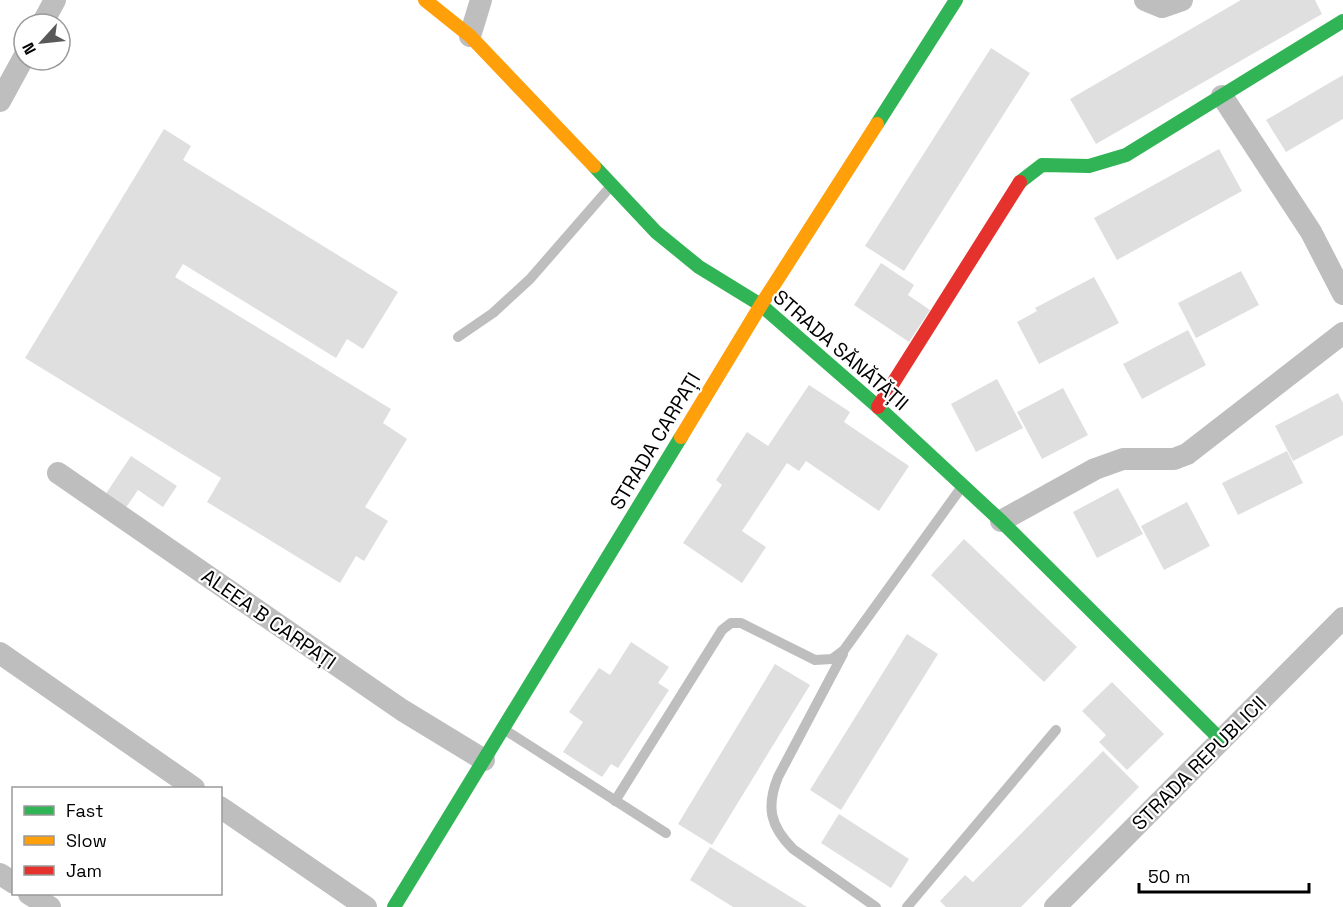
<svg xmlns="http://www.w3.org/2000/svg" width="1343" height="907" font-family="'Space Grotesk',sans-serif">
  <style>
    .building { fill: #dfdfdf }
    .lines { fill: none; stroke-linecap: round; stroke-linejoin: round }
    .lane { stroke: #bebebe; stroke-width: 10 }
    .street { stroke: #bebebe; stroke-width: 22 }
    .fast { stroke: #30b455; stroke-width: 14 }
    .slow { stroke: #ff9f0a; stroke-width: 14 }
    .jam { stroke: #e5322d; stroke-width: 14 }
    .labels { text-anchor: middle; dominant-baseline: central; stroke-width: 4.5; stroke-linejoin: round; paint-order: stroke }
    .street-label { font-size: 20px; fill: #000; stroke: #fff }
  </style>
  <rect width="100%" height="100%" fill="#fff"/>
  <!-- building -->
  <g class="building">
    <polygon points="1241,0 1315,0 1322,14 1096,144 1070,99"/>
    <polygon points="991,48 1030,73 904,271 865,246"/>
    <polygon points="1343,75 1343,119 1286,152 1266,120"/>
    <polygon points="164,129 191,146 183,160 398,292 363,349 347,339 336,358 183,264 175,277 391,409 383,423 407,439 365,507 388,521 364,561 356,556 340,583 207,502 221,478 25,358"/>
    <polygon points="1219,149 1242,191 1117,260 1094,218"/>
    <polygon points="881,263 914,285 908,295 930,310 909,342 854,305"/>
    <polygon points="1241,271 1259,305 1196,338 1178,303"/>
    <polygon points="1094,277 1119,323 1039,364 1017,322 1037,311 1035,308"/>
    <polygon points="1188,330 1206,365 1142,399 1123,364"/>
    <polygon points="997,379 1023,428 976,452 951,404"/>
    <polygon points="809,385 850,412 844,422 909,466 879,511 806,461 799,471 787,463 742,531 766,547 742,583 683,543 722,485 716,480 747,432 768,446"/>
    <polygon points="1063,388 1088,435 1042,459 1017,412"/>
    <polygon points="1338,393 1343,403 1343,435 1293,461 1275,426"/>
    <polygon points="1287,451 1303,483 1238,515 1222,483"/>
    <polygon points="131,456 177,486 163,507 138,490 125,509 105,495"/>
    <polygon points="1118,488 1143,534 1097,558 1073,512"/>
    <polygon points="1187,502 1210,546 1164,570 1141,526"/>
    <polygon points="964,539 1077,647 1044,682 931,575"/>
    <polygon points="907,634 938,654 841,810 810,790"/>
    <polygon points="631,642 669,667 658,683 669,690 618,768 611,764 602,777 563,752 583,722 569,712 599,668 610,675"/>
    <polygon points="775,664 810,685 712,845 678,824"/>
    <polygon points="1112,682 1164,734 1127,770 1099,742 1106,735 1082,711"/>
    <polygon points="1103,751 1139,787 1021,907 946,907 940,901 965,875 973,882"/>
    <polygon points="839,814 909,859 891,888 821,843"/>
    <polygon points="710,847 807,907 733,907 690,880"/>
  </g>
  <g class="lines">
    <!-- lane -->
    <g class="lane">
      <polyline points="458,337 493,313 530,279 611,186"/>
      <path d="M843,654l-65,123c-12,30 -8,49 15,72l83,58"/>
      <polyline points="505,730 666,833"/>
      <polyline points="615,801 722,630 731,623 741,623 815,660 832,659 844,650 961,488"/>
      <polyline points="907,907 1056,730"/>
    </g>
    <!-- street -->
    <g class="street">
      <polyline points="1145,0 1162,7 1182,0"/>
      <polyline points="42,24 55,0"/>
      <polyline points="470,36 481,0"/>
      <polyline points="1222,96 1311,232 1343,294"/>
      <polyline points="0,101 24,57"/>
      <polyline points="58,473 402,710 484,760"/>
      <polyline points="1001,521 1095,469 1123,459 1174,459 1187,454 1343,333"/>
      <polyline points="0,653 194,788"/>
      <polyline points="220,807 366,907"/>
      <polyline points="0,874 14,883"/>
      <polyline points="29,894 50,907"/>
      <polyline points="1055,907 1343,618"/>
    </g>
    <!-- fast -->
    <g class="fast">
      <polyline points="877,124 956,0"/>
      <polyline points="594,166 656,232 699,267 761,305 878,407 1001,521 1222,741"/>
      <polyline points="1020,182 1042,165 1089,166 1126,155 1343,21"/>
      <polyline points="394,907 681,437"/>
    </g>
    <!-- slow -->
    <g class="slow">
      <polyline points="425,0 470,36 594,166"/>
      <polyline points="681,437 761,305 877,124"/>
    </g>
    <!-- jam -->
    <polyline class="jam" points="878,407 1020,182"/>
  </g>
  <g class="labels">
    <!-- street labels -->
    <g class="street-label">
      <text transform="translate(841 350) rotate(41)">STRADA SĂNĂTĂȚII</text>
      <text transform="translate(655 441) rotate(-59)">STRADA CARPAȚI</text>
      <text transform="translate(269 619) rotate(35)">ALEEA B CARPAȚI</text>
      <text transform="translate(1199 763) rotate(-45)">STRADA REPUBLICII</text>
    </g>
  </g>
  <!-- legend -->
  <rect x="12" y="787" width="210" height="108" fill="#ffffff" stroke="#999999" stroke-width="1.5"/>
  <rect x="24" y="806" width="30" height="9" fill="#30b455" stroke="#999999" stroke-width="1.5"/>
  <text x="66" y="817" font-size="18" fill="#000000">Fast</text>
  <rect x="24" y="836" width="30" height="9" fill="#ff9f0a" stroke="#999999" stroke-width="1.5"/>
  <text x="66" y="847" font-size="18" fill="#000000">Slow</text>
  <rect x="24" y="866" width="30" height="9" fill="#e5322d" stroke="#999999" stroke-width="1.5"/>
  <text x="66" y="877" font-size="18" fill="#000000">Jam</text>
  <!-- north arrow -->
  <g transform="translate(42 42) rotate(243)"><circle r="28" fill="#ffffff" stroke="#999999" stroke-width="1.5"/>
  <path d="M0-4.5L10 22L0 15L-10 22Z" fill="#595959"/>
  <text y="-9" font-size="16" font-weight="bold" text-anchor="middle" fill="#000000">N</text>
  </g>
  <!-- scale -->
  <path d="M1139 883v9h170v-9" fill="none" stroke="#000000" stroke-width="3"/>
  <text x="1148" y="883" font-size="18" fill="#000000" stroke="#ffffff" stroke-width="4.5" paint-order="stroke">50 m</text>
</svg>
